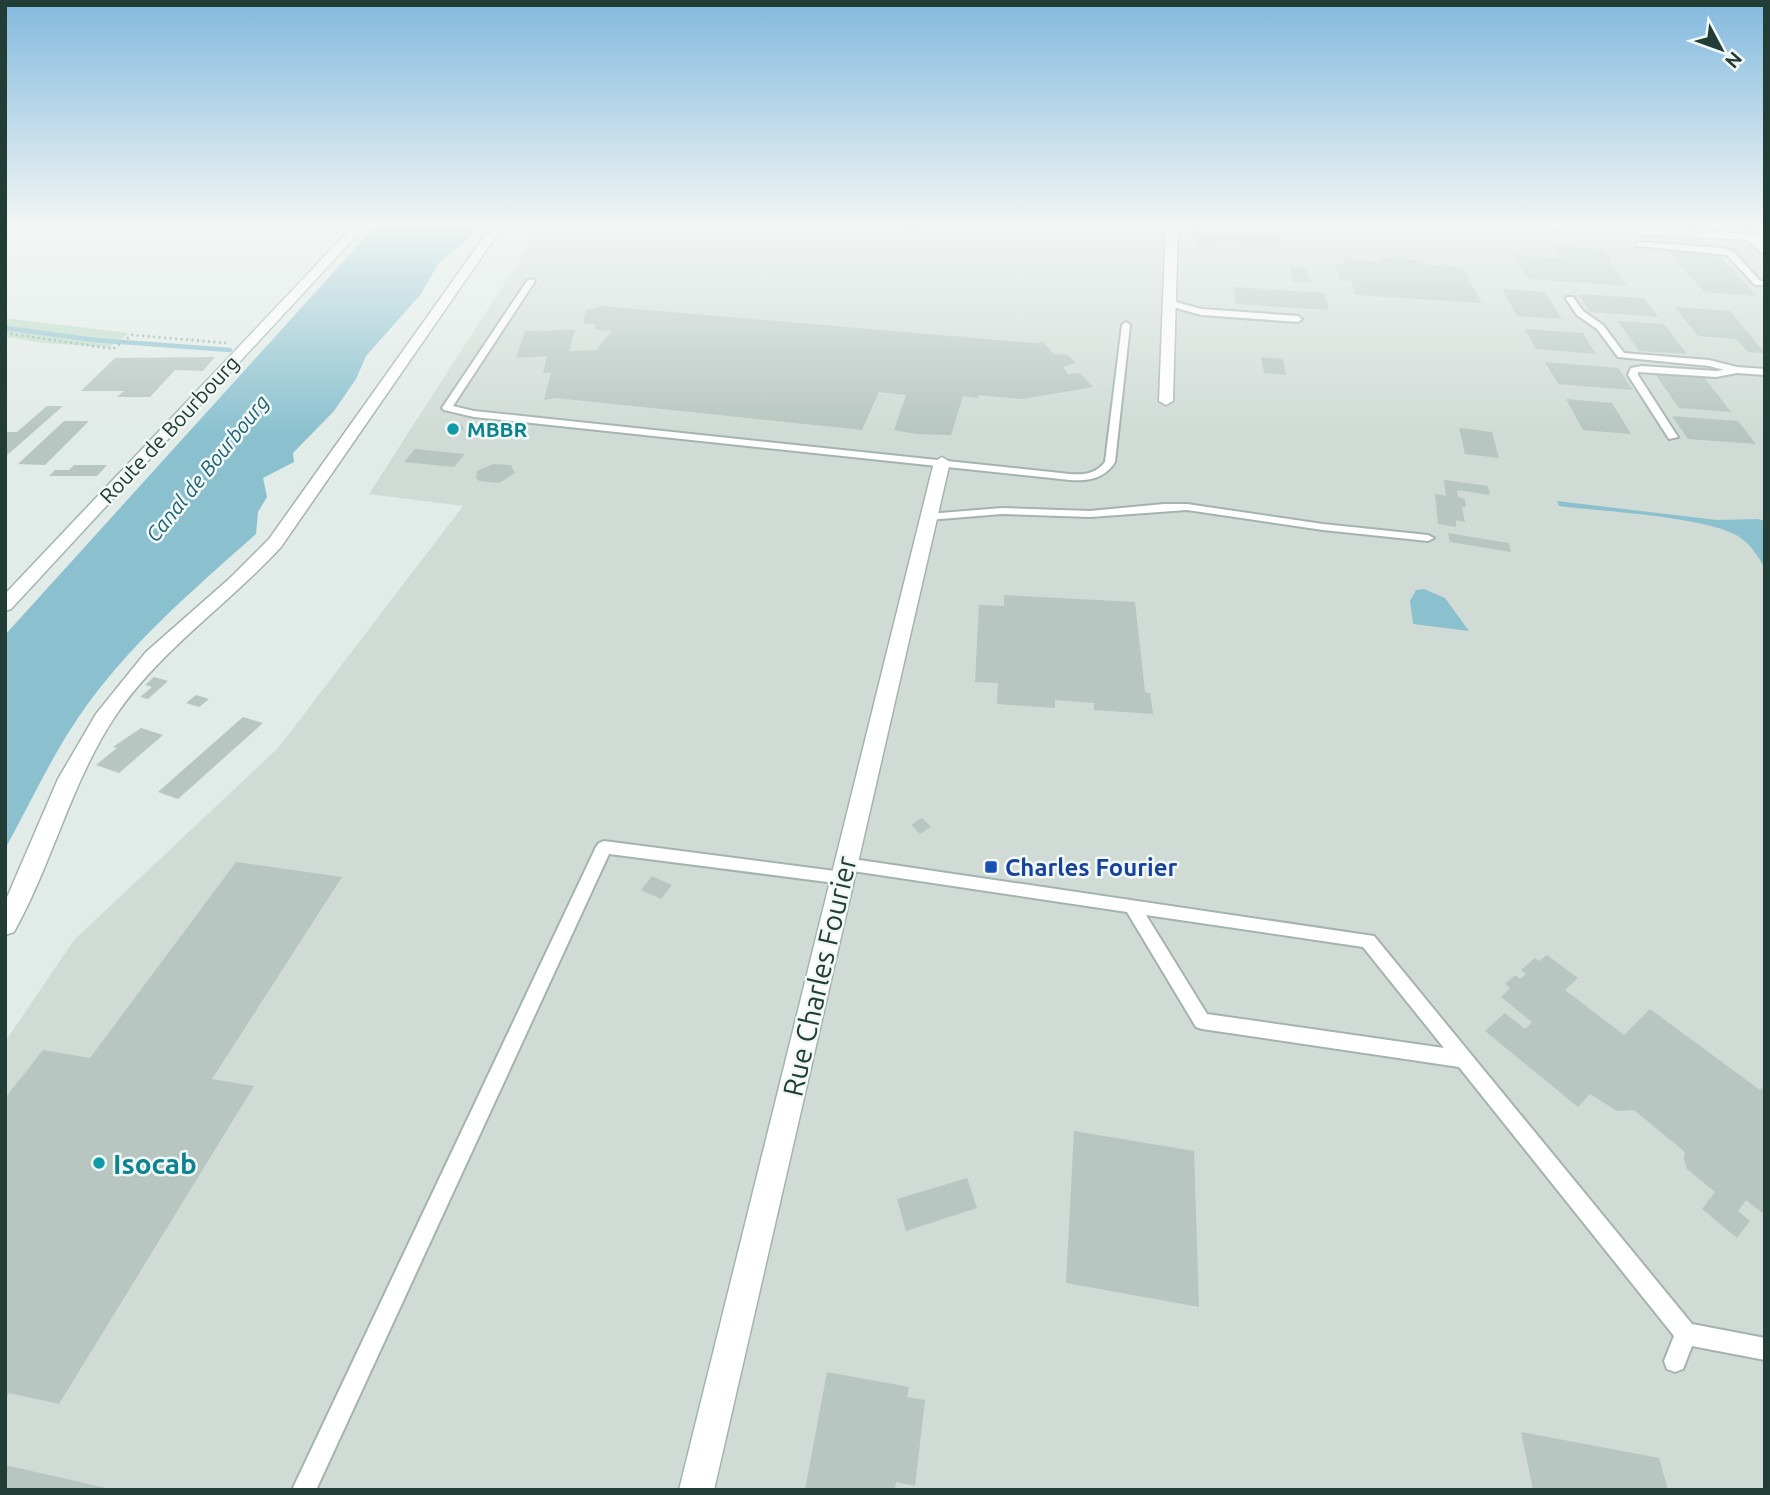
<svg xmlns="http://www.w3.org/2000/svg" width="1770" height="1495" font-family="Ubuntu,sans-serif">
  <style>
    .built { fill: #d0dbd6 }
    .green { fill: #bbdcc5 }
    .water { fill: #8bc1cf }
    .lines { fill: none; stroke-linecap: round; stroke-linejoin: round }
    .stream { stroke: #8bc1cf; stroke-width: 4.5 }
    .building { fill: #b7c6c0 }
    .lane-casing { stroke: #a4b3ae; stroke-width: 4 }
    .street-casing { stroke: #a4b3ae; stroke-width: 3 }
    .secondary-casing { stroke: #a0b7b0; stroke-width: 3 }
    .path { stroke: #83aea2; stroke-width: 2.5; stroke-dasharray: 2 3.5; stroke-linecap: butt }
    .lane { fill: #fff; fill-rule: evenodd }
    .street { fill: #fff; fill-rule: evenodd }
    .secondary { fill: #fff; fill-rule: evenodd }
    .culture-dot { fill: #0f9aa8; stroke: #f2f8f5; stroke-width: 2.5 }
    .transit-dot { fill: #1a4fb4; stroke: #f2f8f5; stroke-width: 2.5 }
    .labels { text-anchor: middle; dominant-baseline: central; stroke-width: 5; stroke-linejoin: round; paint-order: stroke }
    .far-street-label { font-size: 21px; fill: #223c36; stroke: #f2f8f5 }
    .far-culture-label { font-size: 21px; font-weight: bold; fill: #0d838f; stroke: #f2f8f5; text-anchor: start }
    .far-water-label { font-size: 21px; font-style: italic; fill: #1e6375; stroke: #f2f8f5 }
    .transit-label { font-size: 24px; font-weight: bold; fill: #164399; stroke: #f2f8f5; text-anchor: start }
    .near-street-label { font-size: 28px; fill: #223c36; stroke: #f2f8f5 }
    .near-culture-label { font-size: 28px; font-weight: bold; fill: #0d838f; stroke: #f2f8f5; text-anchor: start }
  </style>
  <rect width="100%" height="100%" fill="#e1ebe7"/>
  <!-- built -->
  <polygon class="built" points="543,223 1765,223 1765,1490 5,1490 5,1042 74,940 279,747 463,506 369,494"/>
  <!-- green -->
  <polygon class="green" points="5,318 129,333 110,347 43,343 5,337"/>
  <!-- water -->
  <g class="water">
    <path d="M378,223h99l-6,13 -33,28 -17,30 -55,62 -10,23 -22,32 -41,42 1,9 -31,16 4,19 -9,15 -2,22c-64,57 -130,113 -178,184 -28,41 -49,88 -73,131v-214z"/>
    <path d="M1557,501l160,19 41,-1 7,2v47c-7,-11 -13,-22 -24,-30 -28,-21 -142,-27 -182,-32z"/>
    <polygon points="1424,589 1445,598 1469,631 1413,624 1410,601 1416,590"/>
  </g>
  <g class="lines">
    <!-- stream -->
    <polyline class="stream" points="5,328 95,340 230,350"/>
  </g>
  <!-- building -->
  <g class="building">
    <polygon points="826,223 864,223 862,229 824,227"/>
    <polygon points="900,223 923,223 920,233 897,231"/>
    <polygon points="1194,228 1277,232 1281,247 1215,243 1216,250 1197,248"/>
    <polygon points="1553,246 1603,249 1613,261 1608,261 1627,286 1528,279 1512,255 1561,258"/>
    <polygon points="1666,249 1715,252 1757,296 1704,292"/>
    <polygon points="1380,257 1421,260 1424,264 1462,267 1482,303 1356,295 1351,281 1340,280 1335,264 1345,264 1343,259 1382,262"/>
    <polygon points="1289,266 1306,267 1311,283 1293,282"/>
    <polygon points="1233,287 1324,293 1329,310 1236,304"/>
    <polygon points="1502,289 1545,292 1562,319 1517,316"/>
    <polygon points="1578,294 1644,298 1658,317 1590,312"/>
    <polygon points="601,306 1034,343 1043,342 1054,354 1068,355 1076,363 1063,367 1068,374 1080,373 1093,387 1022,399 978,395 978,398 963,396 951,435 916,434 894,430 906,395 879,392 862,430 556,398 544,400 551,373 543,373 547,356 516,358 525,331 575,330 569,351 596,350 612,331 594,329 596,324 583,324 586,310"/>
    <polygon points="1675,307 1730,311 1765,353 1748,352 1736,339 1698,336"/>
    <polygon points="1618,321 1664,324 1687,354 1639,351"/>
    <polygon points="1525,329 1583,333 1596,354 1536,349"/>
    <polygon points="215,357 203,371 175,370 150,397 117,397 124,391 81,391 115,358"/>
    <polygon points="1261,357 1283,359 1286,375 1264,373"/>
    <polygon points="1545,362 1618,368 1633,390 1558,384"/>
    <polygon points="1655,374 1704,377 1731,412 1679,408"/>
    <polygon points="1566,399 1612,403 1631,434 1583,430"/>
    <polygon points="47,406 63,406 5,457 5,432 17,432"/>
    <polygon points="1672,416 1738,421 1756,444 1688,439"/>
    <polygon points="64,421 89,421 45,465 18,464"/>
    <polygon points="455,424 462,425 464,429 455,434 444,432 447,426"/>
    <polygon points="1459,428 1492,432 1499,458 1465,454"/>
    <polygon points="415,449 465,454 454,467 404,462"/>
    <polygon points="493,464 511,465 515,473 499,483 479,481 476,478 477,471"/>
    <polygon points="74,465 107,465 97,476 49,476 55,470 69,470"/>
    <polygon points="1444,480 1488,486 1490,495 1457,490 1458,497 1465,499 1466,507 1462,507 1465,522 1456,520 1456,527 1438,524 1435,494 1446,496"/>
    <polygon points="1448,533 1509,543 1511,552 1450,542"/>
    <polygon points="1004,595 1135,602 1145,692 1150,693 1153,714 1094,710 1094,703 1055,700 1055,708 997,704 998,683 975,682 979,605 1004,606"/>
    <polygon points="154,677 168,681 148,699 140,697 152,687 145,685"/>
    <polygon points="196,695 209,699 199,707 186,703"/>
    <polygon points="243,717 263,723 178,799 158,792"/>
    <polygon points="141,728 163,735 119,773 96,765 117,748 113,747"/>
    <polygon points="922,818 931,827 920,834 911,825"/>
    <polygon points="236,862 342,877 212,1079 254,1086 59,1404 9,1393 5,1399 5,1098 43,1050 90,1058"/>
    <polygon points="652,876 672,885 661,899 641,890"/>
    <polygon points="1547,955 1578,978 1565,990 1624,1035 1650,1009 1760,1090 1765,1084 1765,1215 1746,1200 1738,1211 1750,1221 1737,1238 1702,1209 1715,1192 1687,1169 1684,1159 1685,1152 1634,1110 1617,1111 1590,1094 1578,1107 1485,1031 1505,1013 1525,1029 1532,1022 1501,997 1510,988 1505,984 1515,975 1520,979 1526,974 1521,970 1535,958 1539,961"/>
    <polygon points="1074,1131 1194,1151 1199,1307 1066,1283"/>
    <polygon points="967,1178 977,1208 906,1231 897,1199"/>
    <polygon points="827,1372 909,1387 907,1397 925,1400 915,1486 896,1482 895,1490 805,1490"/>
    <polygon points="1521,1432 1659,1458 1668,1490 1533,1490"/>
    <polygon points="5,1465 111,1489 111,1490 5,1490"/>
  </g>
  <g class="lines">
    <defs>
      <g id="lane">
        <polygon points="1745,223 1753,223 1765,234 1765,240"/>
        <polygon points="1640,242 1721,248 1733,251 1760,281 1765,281 1765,285 1755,285 1727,255 1637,246 1636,244"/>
        <path d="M531,279l4,2 -82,125 21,5 596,63c14,1 26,0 35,-12l17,-137 4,-3 4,3 -15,137c-11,17 -26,19 -45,18l-596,-63 -30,-7 -2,-2 85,-127z"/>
        <polygon points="1567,297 1573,297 1583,311 1603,325 1624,353 1709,360 1737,367 1765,369 1765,375 1737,373 1716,377 1638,372 1638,375 1678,437 1669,439 1628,375 1631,368 1642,366 1716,371 1724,370 1709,366 1618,357 1597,329 1577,315 1566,299"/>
        <polygon points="1169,300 1201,309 1298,316 1302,319 1298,322 1201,315 1166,305 1165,303"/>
        <polygon points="1164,504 1187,504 1323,524 1428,535 1434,538 1428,541 1323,530 1187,510 1090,517 1002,514 928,520 922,517 928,514 1002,508 1090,511"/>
        <polygon points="604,841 843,872 849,873 851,878 849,883 843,884 609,854 316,1490 292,1490 596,847 599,843"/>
        <path d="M846,858l528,78 318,388 73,14v22l-73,-14 -9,23 -8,3 -8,-3 -3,-8 10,-25 -215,-269 -257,-38 -6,-2 -69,-115 -281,-42 -5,-2 -3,-4 3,-4zM1146,915l217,32 81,101 -237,-34z"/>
      </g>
      <g id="street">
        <path d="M494,223h11l-224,324c-53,58 -120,102 -165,168 -45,67 -63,147 -102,217l-9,3v-33l53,-123 38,-65 50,-62 83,-73 40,-40z"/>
        <polygon points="1166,223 1178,223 1173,401 1166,405 1159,401"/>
        <polygon points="1498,223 1557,223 1765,235 1765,241 1760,241 1765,246 1765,255 1746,240 1503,226"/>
        <polygon points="942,457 950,462 714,1490 679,1490 934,462"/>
      </g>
      <polygon id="secondary" points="356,223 368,223 11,609 5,611 5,594"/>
    </defs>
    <!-- lane casing -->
    <use href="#lane" class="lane-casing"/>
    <!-- street casing -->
    <use href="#street" class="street-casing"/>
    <!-- secondary casing -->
    <use href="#secondary" class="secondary-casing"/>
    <!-- path -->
    <polyline class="path" points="5,333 113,349 132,335 226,343"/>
    <!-- lane -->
    <use href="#lane" class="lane"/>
    <!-- street -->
    <use href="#street" class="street"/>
    <!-- secondary -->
    <use href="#secondary" class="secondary"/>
  </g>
  <!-- sky -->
  <linearGradient id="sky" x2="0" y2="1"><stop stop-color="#83b9de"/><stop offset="0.52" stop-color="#f2f6f4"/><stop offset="1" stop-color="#f2f6f4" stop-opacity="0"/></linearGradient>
  <rect width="1770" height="432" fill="url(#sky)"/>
  <!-- markers -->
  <g class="culture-dot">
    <circle cx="453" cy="429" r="7"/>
    <circle cx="99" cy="1163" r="7"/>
  </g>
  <rect class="transit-dot" x="984" y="860" width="14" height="14" rx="3.5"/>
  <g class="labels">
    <!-- far-street labels -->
    <g class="far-street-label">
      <text transform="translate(169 429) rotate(-47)">Route de Bourbourg</text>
    </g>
    <!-- far-culture labels -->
    <g class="far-culture-label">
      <text x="467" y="429">MBBR</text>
    </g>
    <!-- far-water labels -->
    <g class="far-water-label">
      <text transform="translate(207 468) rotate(-51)">Canal de Bourbourg</text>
    </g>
    <!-- transit labels -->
    <g class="transit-label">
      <text x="1005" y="867">Charles Fourier</text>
    </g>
    <!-- near-street labels -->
    <g class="near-street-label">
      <text transform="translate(819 976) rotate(-77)">Rue Charles Fourier</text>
    </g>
    <!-- near-culture labels -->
    <g class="near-culture-label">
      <text x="113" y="1163">Isocab</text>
    </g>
  </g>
  <!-- border -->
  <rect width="1770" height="1495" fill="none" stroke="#223c36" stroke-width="14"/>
  <!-- north arrow -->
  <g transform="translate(1721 49) rotate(131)" stroke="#f2f8f5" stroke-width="5" paint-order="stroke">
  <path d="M0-5L12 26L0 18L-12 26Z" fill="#223c36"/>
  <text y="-10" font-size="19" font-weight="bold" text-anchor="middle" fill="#223c36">N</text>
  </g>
</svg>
